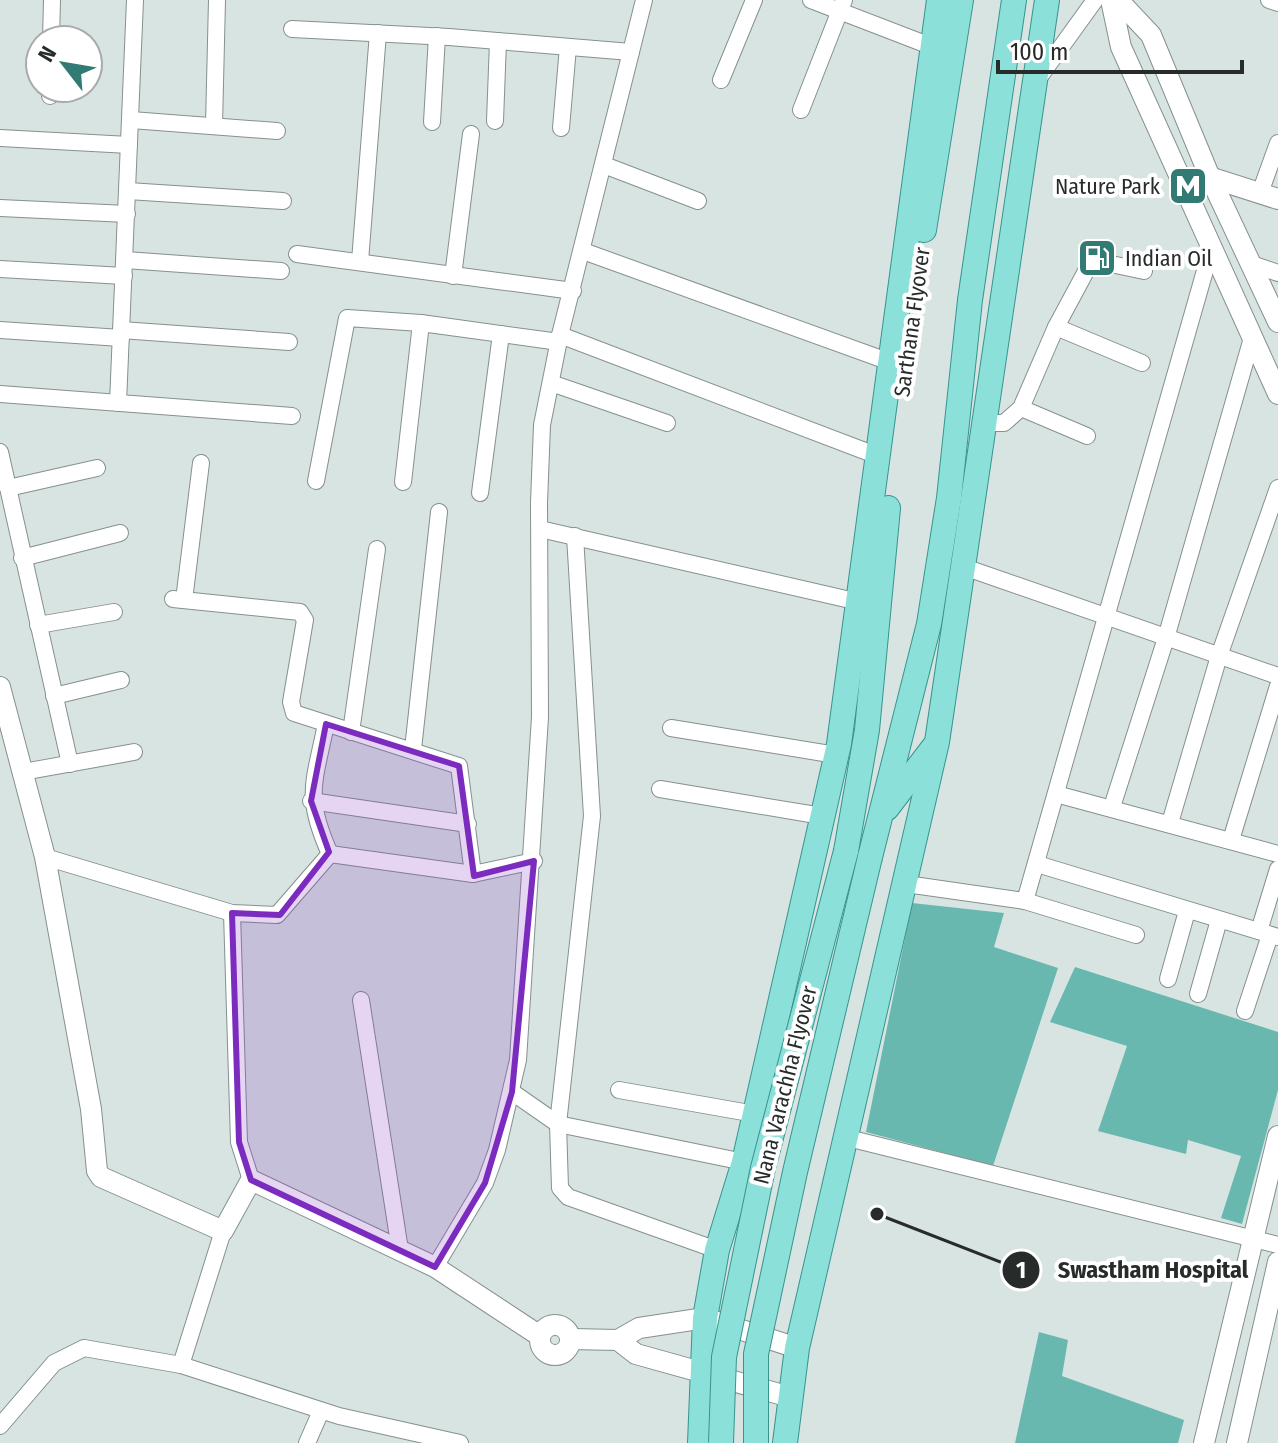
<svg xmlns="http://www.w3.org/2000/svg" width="1278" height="1443" font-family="'Fira Sans Condensed',sans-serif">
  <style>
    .forest { fill: #69b8b0 }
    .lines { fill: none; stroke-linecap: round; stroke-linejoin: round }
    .minor-casing { stroke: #85908f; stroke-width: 18 }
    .tertiary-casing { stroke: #85908f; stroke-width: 22 }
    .primary-casing { stroke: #37948d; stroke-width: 26 }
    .minor { stroke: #fff; stroke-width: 16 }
    .tertiary { stroke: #fff; stroke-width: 20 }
    .primary { stroke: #8ce0da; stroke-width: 24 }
    .primary-bridge-casing { stroke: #37948d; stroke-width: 26; stroke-linecap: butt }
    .primary-bridge { stroke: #8ce0da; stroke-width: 24 }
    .marked { fill: #7b2cbf; fill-opacity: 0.2; stroke: #7b2cbf; stroke-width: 6; stroke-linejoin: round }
    .labels { text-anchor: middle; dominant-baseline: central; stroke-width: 8; stroke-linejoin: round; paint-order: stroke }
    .poi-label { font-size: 22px; fill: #272c2b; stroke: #fff; text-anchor: end }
    .street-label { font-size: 22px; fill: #272c2b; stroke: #fff }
    .leader { fill: none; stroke: #272c2b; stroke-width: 3 }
    .callout-dot { fill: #272c2b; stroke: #fff; stroke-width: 3 }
    .mark-label { font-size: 24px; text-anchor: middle; font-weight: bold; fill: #fff }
    .callout-label { font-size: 24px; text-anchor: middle; font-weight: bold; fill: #272c2b; stroke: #fff; stroke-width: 8; stroke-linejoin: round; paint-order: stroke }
  </style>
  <rect width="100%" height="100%" fill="#d7e4e2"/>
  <!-- forest -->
  <g class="forest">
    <polygon points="912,903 1004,913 994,947 1058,968 993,1166 866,1132"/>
    <polygon points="1075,967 1278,1032 1278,1090 1242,1224 1221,1218 1241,1156 1188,1140 1186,1154 1098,1131 1127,1046 1050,1022"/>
    <polygon points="1039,1332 1068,1340 1062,1376 1184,1420 1178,1443 1015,1443"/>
  </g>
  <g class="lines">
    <defs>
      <g id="minor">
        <polyline points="811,0 933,47"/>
        <polyline points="1269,0 1278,3"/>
        <polyline points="292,29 449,37 631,52"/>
        <polyline points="51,40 52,0"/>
        <polyline points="1038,79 1095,0"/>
        <polyline points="721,80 754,0"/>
        <polyline points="50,96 50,88"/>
        <polyline points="801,110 844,0"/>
        <polyline points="131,120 277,131"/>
        <polyline points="495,121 498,41"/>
        <polyline points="432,122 437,36"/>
        <polyline points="214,125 217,0"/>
        <polyline points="561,128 568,47"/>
        <polyline points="0,138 129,145"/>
        <polyline points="604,165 698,201"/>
        <polyline points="128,191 283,201"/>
        <polyline points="1260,193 1278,143"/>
        <polyline points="0,208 127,214"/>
        <polyline points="583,251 890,362"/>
        <polyline points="297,254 573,291"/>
        <polyline points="125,260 281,271"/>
        <polyline points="360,261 378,33"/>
        <polyline points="1249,263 1278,273"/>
        <polyline points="0,269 124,276"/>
        <polyline points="453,276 471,134"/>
        <polyline points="1056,327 1142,363"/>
        <polyline points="0,330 121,338"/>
        <polyline points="121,330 289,342"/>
        <polyline points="560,335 878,456"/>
        <polyline points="551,383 667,423"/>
        <polyline points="0,394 292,416"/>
        <polyline points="118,403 135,0"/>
        <polyline points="1021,408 1087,436"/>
        <polyline points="986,423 1004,423 1021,408 1056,327 1092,260 1144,271"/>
        <polyline points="0,452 70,764"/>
        <polyline points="316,481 347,318 421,323 559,342"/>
        <polyline points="403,482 421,323"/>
        <polyline points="8,488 97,468"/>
        <polyline points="480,493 501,334"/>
        <polyline points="540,529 859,602"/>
        <polyline points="575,536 592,816 558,1124 560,1188 568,1197 717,1250"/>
        <polyline points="22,558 120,533"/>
        <polyline points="964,567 1278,676"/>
        <polyline points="173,599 300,612 305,620 291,702 294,713 459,766 473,874"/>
        <polyline points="184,600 201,463"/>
        <polyline points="38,625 114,612"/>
        <polyline points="54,696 121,680"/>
        <path d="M326,724c-12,60 -22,72 4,130"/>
        <polyline points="671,728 836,755"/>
        <polyline points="351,732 377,549"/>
        <polyline points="413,749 439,512"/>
        <polyline points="23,772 134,752"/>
        <polyline points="660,789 822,816"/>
        <polyline points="1056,794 1278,854"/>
        <polyline points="311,801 468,824"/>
        <polyline points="1112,807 1166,638 1252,338"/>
        <polyline points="1170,823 1219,656 1278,488"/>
        <polyline points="1231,840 1278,686"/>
        <polyline points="45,857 232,913 277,915 330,854 473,874 534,861"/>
        <polyline points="1037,864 1278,937"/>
        <polyline points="906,884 1025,901 1136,935"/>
        <polyline points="1025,901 1212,246"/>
        <polyline points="232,913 239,1142 251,1180"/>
        <polyline points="1259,931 1278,869"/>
        <polyline points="1168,979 1187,911"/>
        <polyline points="1198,994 1219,920"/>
        <polyline points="361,1000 400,1250"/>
        <polyline points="1245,1011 1270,935"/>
        <polyline points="619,1090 755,1114"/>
        <polyline points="512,1092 558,1124 744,1162"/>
        <polyline points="844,1137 1278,1245"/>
        <polyline points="435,1267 485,1183 497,1150 518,1060 540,717 539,503 542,425 560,335 644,0"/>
        <polyline points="181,1365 223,1231"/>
        <polyline points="0,1426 54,1363 84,1348 181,1365 339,1416 460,1443"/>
        <polyline points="307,1443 321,1411"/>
      </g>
      <g id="tertiary">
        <polyline points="1111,0 1121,47 1278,394"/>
        <polyline points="1118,0 1151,35 1209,175 1278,322"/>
        <polyline points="1203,175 1278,199"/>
        <polyline points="0,687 45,857 91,1109 97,1171 101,1177 223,1231 251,1180 435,1267 540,1336"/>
        <circle cx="555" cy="1340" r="15"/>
        <polyline points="571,1339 618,1340 639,1328 705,1318 797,1348"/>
        <polyline points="618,1340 636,1354 790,1397"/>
        <polyline points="1204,1443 1278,1136"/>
        <polyline points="1237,1443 1278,1262"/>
      </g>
      <g id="primary">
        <polyline points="924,230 961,0"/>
        <polyline points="887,808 933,748"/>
        <polyline points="846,851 867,730 888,508"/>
        <polyline points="870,857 929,624 949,498 970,300 1014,0"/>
        <polyline points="700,1443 705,1318 717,1250 744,1162 839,744 939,0"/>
        <polyline points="785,1443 797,1348 937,742 1047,0"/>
      </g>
    </defs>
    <!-- minor casing -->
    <use href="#minor" class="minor-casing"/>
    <!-- tertiary casing -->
    <use href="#tertiary" class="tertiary-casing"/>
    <!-- primary casing -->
    <use href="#primary" class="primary-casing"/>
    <!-- minor -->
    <use href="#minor" class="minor"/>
    <!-- tertiary -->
    <use href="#tertiary" class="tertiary"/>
    <!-- primary -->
    <use href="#primary" class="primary"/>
    <defs>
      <g id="primary-bridge">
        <polyline points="721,1443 724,1357 763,1168 846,851"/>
        <polyline points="756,1443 756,1354 795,1172 870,857"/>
      </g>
    </defs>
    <!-- primary-bridge casing -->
    <use href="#primary-bridge" class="primary-bridge-casing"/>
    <!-- primary-bridge -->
    <use href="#primary-bridge" class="primary-bridge"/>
  </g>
  <!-- marked area -->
  <path class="marked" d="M326,724l133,42 15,110 60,-15 -22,231 -27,91 -50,84 -184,-87 -12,-38 -7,-229 48,2 49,-63 -18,-51z"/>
  <!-- icons -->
  <defs>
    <symbol id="metro-square" viewBox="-11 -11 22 22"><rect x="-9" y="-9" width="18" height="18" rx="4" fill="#327a74" stroke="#fff"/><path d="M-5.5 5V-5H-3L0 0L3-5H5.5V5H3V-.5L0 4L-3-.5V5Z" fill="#fff"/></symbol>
    <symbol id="fuel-square" viewBox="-11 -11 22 22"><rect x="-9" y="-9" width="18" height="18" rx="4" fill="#327a74" stroke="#fff"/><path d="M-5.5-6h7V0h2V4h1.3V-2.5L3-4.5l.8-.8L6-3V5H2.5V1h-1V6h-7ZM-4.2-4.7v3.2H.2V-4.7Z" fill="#fff"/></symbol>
  </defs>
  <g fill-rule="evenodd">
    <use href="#metro-square" x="1166" y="164" width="44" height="44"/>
    <use href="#fuel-square" x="1075" y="236" width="44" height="44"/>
  </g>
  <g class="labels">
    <!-- poi labels -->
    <g class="poi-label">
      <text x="1160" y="186">Nature Park</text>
      <text x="1125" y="258" text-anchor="start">Indian Oil</text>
    </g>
    <!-- street labels -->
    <g class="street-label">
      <text transform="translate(912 322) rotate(-82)">Sarthana Flyover</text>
      <text transform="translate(785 1085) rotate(-76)">Nana Varachha Flyover</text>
    </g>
  </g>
  <!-- callouts -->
  <path class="leader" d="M877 1214L1021 1270"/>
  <g class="callout-dot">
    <circle cx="877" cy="1214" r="8"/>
    <circle cx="1021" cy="1270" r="20"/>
  </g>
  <g class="mark-label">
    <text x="1021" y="1278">1</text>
  </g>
  <g class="callout-label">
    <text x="1153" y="1278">Swastham Hospital</text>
  </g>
  <!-- north arrow -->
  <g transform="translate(64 64) rotate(301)"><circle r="38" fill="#ffffff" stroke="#a9abaa" stroke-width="2"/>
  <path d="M0-6L14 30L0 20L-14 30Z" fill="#327a74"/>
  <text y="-12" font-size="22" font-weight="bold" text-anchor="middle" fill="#272c2b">N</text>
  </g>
  <!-- scale -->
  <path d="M998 60v12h244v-12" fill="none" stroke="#272c2b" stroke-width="4"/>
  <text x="1010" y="60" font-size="24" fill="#272c2b" stroke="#ffffff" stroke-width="6" paint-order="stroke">100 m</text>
</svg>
